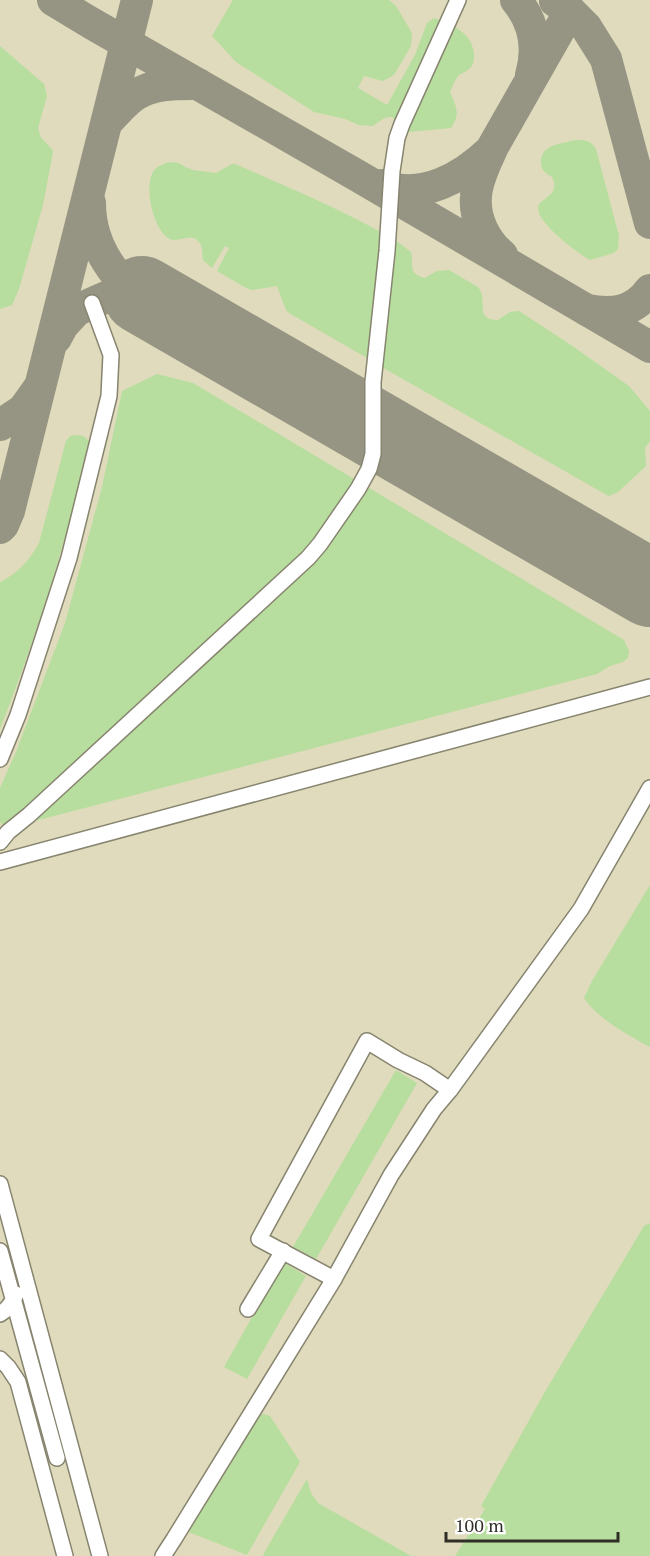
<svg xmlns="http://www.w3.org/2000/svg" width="650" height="1556" font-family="'PT Serif',serif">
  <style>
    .built { fill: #dfdbbc }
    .green { fill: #b7de9e }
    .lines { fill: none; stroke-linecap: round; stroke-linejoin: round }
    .taxiway { stroke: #969483; stroke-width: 32 }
    .runway { stroke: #969483; stroke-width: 78 }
    .minor-casing { stroke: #87846f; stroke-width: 18 }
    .minor { stroke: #fff; stroke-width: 15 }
  </style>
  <rect width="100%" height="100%" fill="#eae6cf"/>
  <!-- built -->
  <rect class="built" x="0" y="0" width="650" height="1556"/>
  <!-- green -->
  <g class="green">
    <path d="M233,0h156l7,6 16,27 -1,13 -17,29 -11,6 -19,-5 -6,12 29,17 28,-50 12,-32 7,-5c17,6 38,14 40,36 0,4 0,10 -3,13 -3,4 -9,6 -12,8 -4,4 -6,11 -9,17 6,15 11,21 1,36l-42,4 -4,-1 -13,-14c-9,0 -13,5 -19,9l-14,-1 -14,-6 -31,-7 -78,-50 -24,-26z"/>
    <polygon points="0,46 44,84 47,96 38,128 41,138 52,149 53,152 43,205 19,289 12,305 0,309"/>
    <path d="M575,140c10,0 16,0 21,9l23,87 -1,13 -4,4 -24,7c-13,-7 -46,-33 -51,-47 -1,-4 -1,-5 0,-9 10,-9 20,-12 13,-27 -7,-4 -11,-7 -11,-15 0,-18 21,-18 34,-22z"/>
    <path d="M169,162l10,1 6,4 8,3 23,3 16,-9h3c49,21 98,42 146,68l-11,116 -3,10 -78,-45 -3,-3 -9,-24 -25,4 -6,-2 -29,-17 12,-23 -4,-2 -13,22 -9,-8c-1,-5 0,-14 -4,-18 -9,-11 -21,3 -31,-4 -15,-10 -24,-51 -15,-66 3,-6 11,-8 16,-10z"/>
    <path d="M394,239l17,13c3,12 -4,22 14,26l12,-7 12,-1 29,17c11,13 -5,33 20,33l12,-8 9,-1 52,34 58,41 21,25v30l-5,7 1,18 -28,26 -9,4 -4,-2 -225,-128z"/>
    <polygon points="157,374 193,383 624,640 629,651 628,658 623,662 610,666 597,674 12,827 3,825 0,822 0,788 16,752 65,623 102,487 122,391"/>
    <path d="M76,435c7,0 10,2 14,8 -24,98 -53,193 -90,286v-147c18,-9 29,-21 39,-39l27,-102 4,-5z"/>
    <path d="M650,885v162c-22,-12 -52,-28 -66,-49l8,-17z"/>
    <polygon points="396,1070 417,1083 316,1259 293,1247"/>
    <polygon points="650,1223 650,1556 455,1556 485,1509 481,1506 546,1390 644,1226"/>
    <polygon points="283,1262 306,1276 247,1379 224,1367"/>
    <polygon points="263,1414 270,1416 300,1462 247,1555 186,1531 259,1415"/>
    <polygon points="307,1479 311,1493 318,1503 411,1556 263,1556 264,1553"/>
  </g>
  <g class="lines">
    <!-- taxiway -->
    <g class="taxiway">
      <polyline points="53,0 91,23 358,176 650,347"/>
      <path d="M516,0c18,22 23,48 15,75"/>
      <polyline points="555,1 570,11 586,27 606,59 650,223"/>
      <path d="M107,122c9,-9 17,-19 27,-26 18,-13 44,-12 64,-12"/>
      <path d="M491,151c-6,13 -14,29 -15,45 -2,22 9,45 26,59"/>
      <path d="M382,185c40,16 81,-8 109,-35l79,-139"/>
      <path d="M90,203c0,26 10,51 26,71 7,8 18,15 26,21"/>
      <path d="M587,310c26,5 47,2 63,-20"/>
      <polyline points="56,338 63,325 77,310 111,295 126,293 142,295"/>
      <polyline points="0,425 23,410 38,389"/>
      <polyline points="0,528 3,525 9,511 137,0"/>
    </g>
    <!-- runway -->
    <polyline class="runway" points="142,295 650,588"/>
    <defs>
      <g id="minor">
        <polyline points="0,759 18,715 69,558 109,396 111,355 92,303"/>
        <polyline points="0,842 8,832 29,815 308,558 320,544 358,489 369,469 373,454 373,382 387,251 392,171 397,138 402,124 458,0"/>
        <polyline points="0,862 650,687"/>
        <polyline points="0,1184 100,1556"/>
        <polyline points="0,1251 57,1458"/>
        <polyline points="334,1279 259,1239 367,1041 398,1060 425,1073 450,1090"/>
        <polyline points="248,1309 283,1251"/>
        <path d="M0,1314c8,-5 13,-12 16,-20"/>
        <polyline points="0,1359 8,1367 18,1382 65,1556"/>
        <polyline points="163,1556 174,1539 334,1279 391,1175 434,1109 450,1090 581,909 650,788"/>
      </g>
    </defs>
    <!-- minor casing -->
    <use href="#minor" class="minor-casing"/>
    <!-- minor -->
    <use href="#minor" class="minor"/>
  </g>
  <!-- scale -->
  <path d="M446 1532v9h172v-9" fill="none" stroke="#302e26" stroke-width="3"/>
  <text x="455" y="1532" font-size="18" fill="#302e26" stroke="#ffffff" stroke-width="4.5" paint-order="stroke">100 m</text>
</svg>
